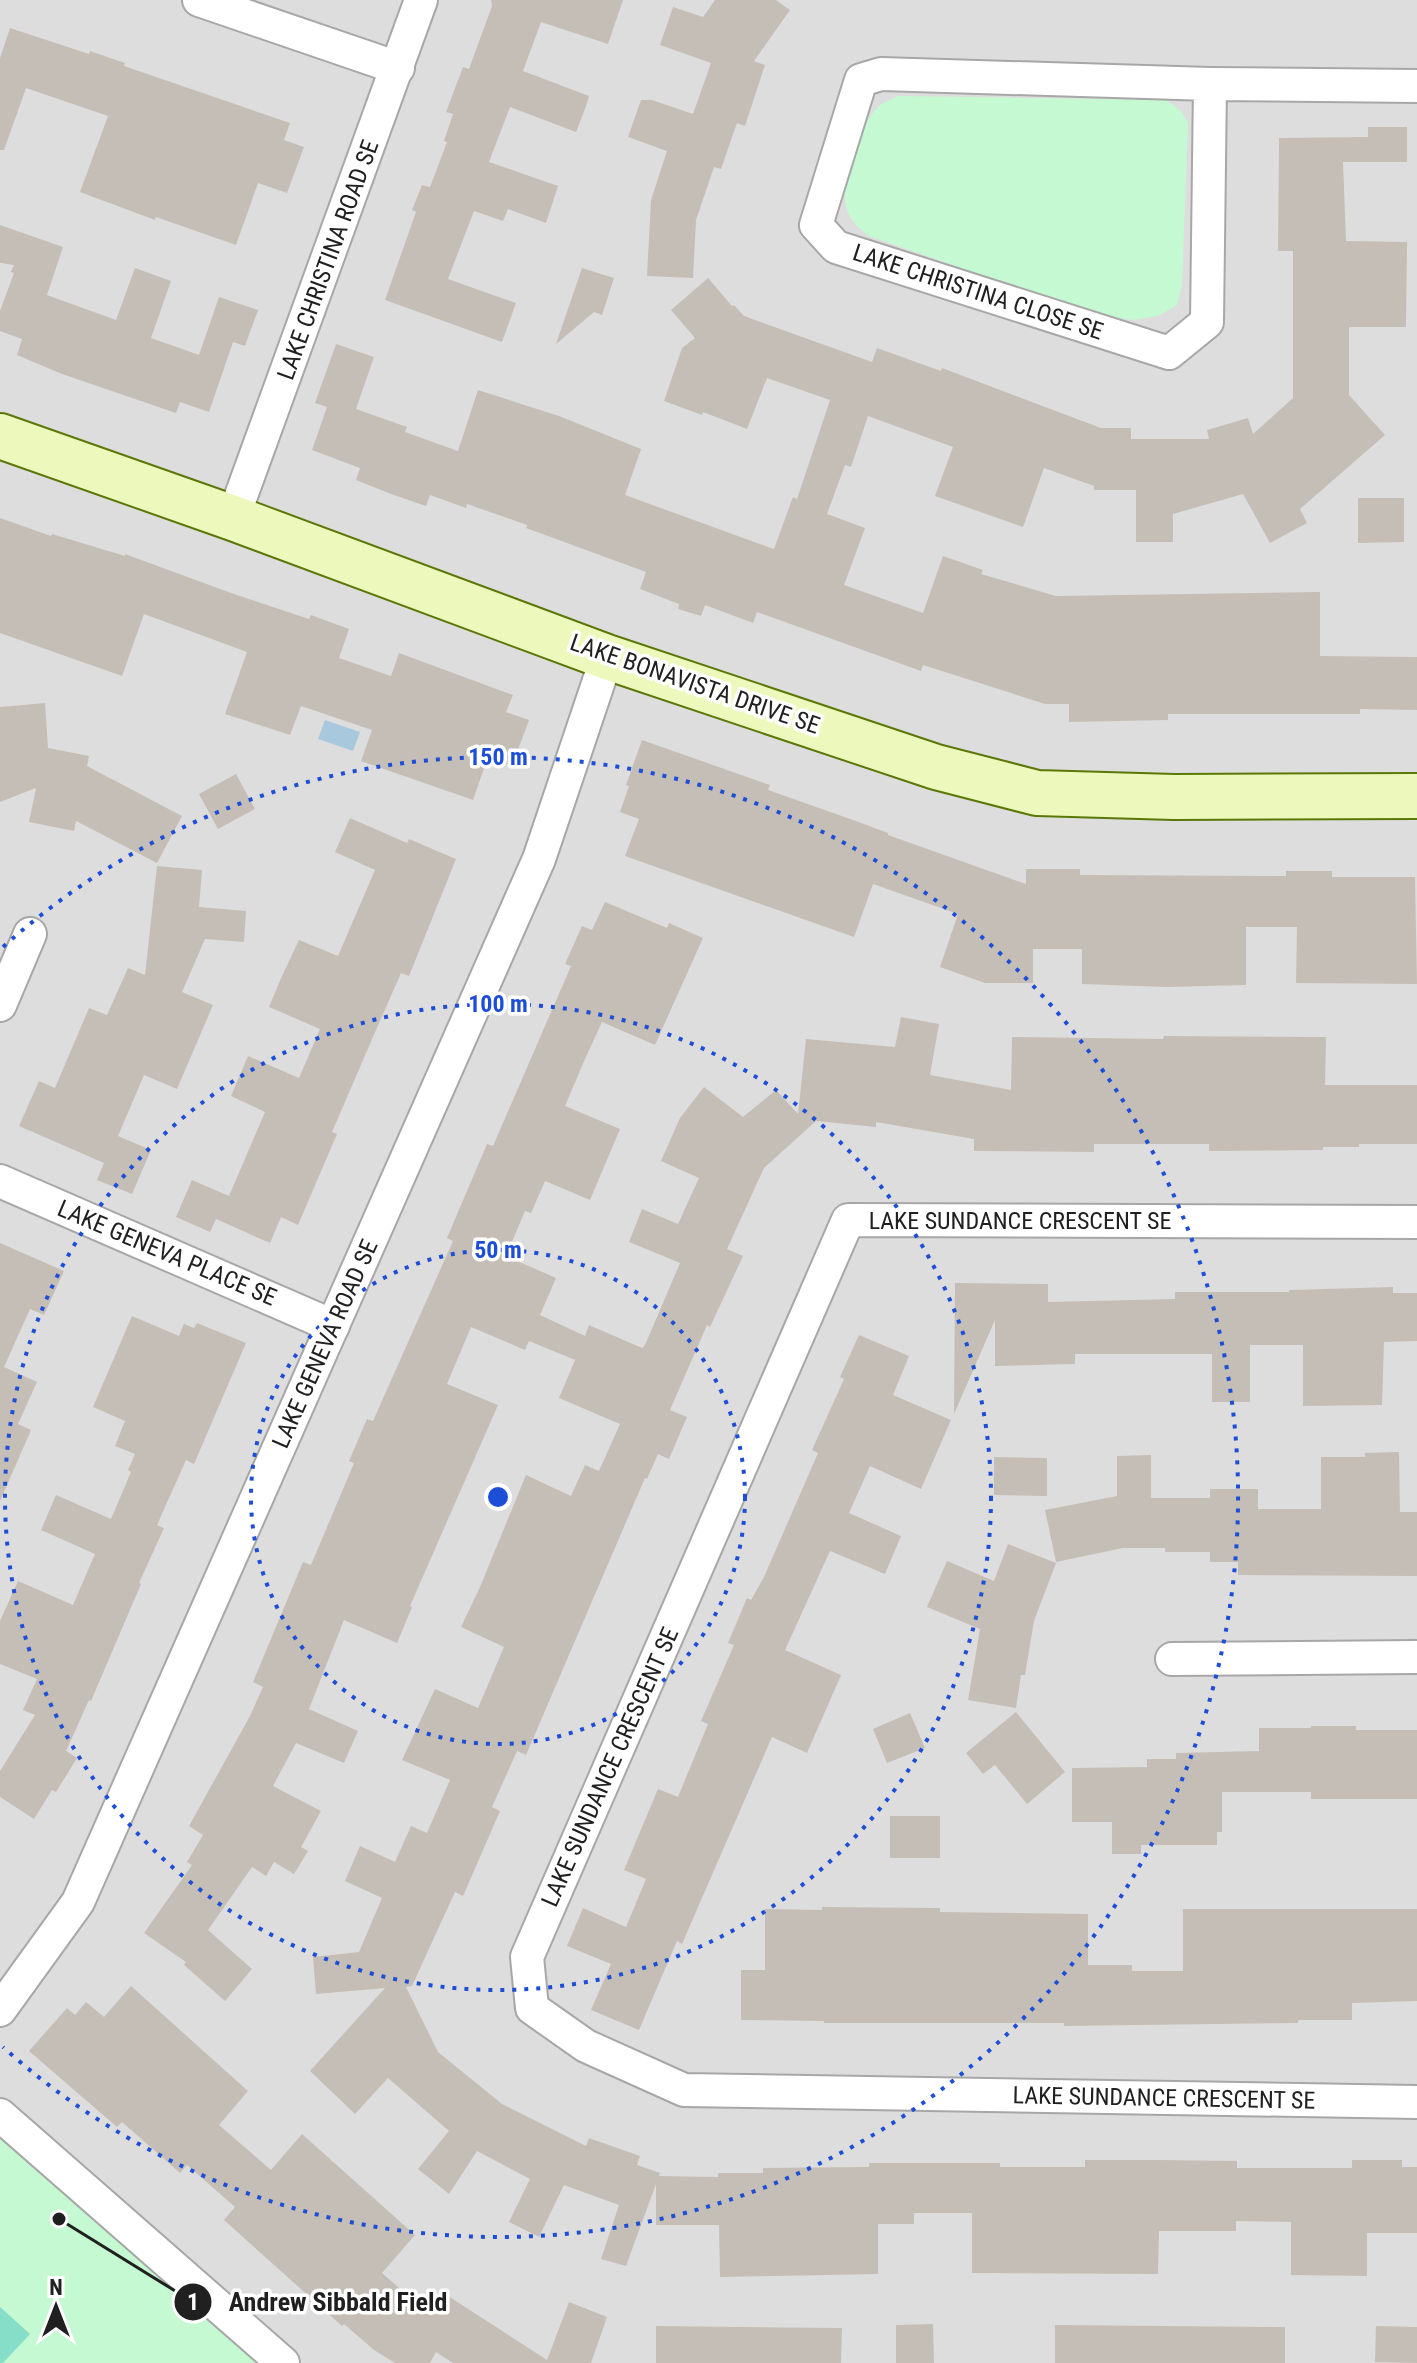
<svg xmlns="http://www.w3.org/2000/svg" width="1417" height="2363" font-family="'Roboto Condensed',sans-serif">
  <style>
    .residential { fill: #dedddd }
    .park { fill: #c5f9d1 }
    .pitch { fill: #86dec9 }
    .water { fill: #a8c9dd }
    .building { fill: #c5beb6 }
    .lines { fill: none; stroke-linecap: round; stroke-linejoin: round }
    .street-casing { stroke: #a7a7a7; stroke-width: 36 }
    .secondary-casing { stroke: #5b7807; stroke-width: 48 }
    .street { stroke: #fff; stroke-width: 32 }
    .secondary { stroke: #edf9bc; stroke-width: 44 }
    .ring { fill: none; stroke: #1d4ed8; stroke-width: 4; stroke-dasharray: 4 8 }
    .labels { text-anchor: middle; dominant-baseline: central; stroke-width: 7; stroke-linejoin: round; paint-order: stroke }
    .street-label { font-size: 24px; fill: #202020; stroke: #fff }
    .centre { fill: #1d4ed8; stroke: #fff; stroke-width: 4 }
    .ring-label { font-size: 24px; text-anchor: middle; font-weight: bold; fill: #1d4ed8; stroke: #fff; stroke-width: 7; stroke-linejoin: round; paint-order: stroke }
    .leader { fill: none; stroke: #202020; stroke-width: 3 }
    .callout-dot { fill: #202020; stroke: #fff; stroke-width: 3 }
    .mark-label { font-size: 24px; text-anchor: middle; font-weight: bold; fill: #fff }
    .callout-label { font-size: 26px; text-anchor: middle; font-weight: bold; fill: #202020; stroke: #fff; stroke-width: 7; stroke-linejoin: round; paint-order: stroke }
  </style>
  <rect width="100%" height="100%" fill="#f0efe7"/>
  <!-- residential -->
  <rect class="residential" x="0" y="0" width="1417" height="2363"/>
  <!-- park -->
  <g class="park">
    <path d="M898,96l268,4 14,10 8,13 -6,162 -5,20 -19,11 -25,4 -39,-6 -225,-78c-12,-9 -22,-19 -24,-35 -2,-22 16,-77 32,-93 5,-6 14,-8 21,-12z"/>
    <polygon points="0,2115 283,2363 0,2363"/>
  </g>
  <!-- pitch -->
  <polygon class="pitch" points="0,2307 30,2334 3,2363 0,2363"/>
  <!-- water -->
  <polygon class="water" points="325,720 360,732 353,751 318,739"/>
  <!-- building -->
  <g class="building">
    <polygon points="491,0 623,0 608,44 541,22 523,71 589,96 585,109 576,132 510,107 489,162 558,186 546,223 508,209 503,221 474,211 448,279 516,303 502,342 385,300 416,212 412,210 422,185 430,187 447,142 444,141 453,114 446,112 463,67 469,69 492,6"/>
    <polygon points="715,0 776,0 790,10 754,61 765,65 745,126 737,123 721,169 714,167 696,220 693,278 647,276 651,200 667,151 628,137 641,100 652,100 693,114 711,63 660,45 673,7 703,17"/>
    <polygon points="10,28 89,54 90,51 125,63 124,66 290,123 284,140 304,147 287,193 258,183 236,245 156,217 155,220 80,192 108,116 26,88 4,150 0,150 0,58"/>
    <polygon points="1368,127 1407,127 1407,162 1343,162 1346,241 1407,242 1406,327 1349,327 1349,395 1385,435 1300,509 1307,523 1270,543 1243,494 1173,514 1173,542 1136,542 1136,490 1094,490 1094,486 1044,468 1023,527 935,496 953,447 868,416 851,467 845,465 827,514 865,528 844,585 923,613 943,556 983,570 981,574 1056,596 1320,592 1320,656 1417,657 1417,710 1360,709 1360,714 1168,714 1168,720 1069,722 1069,704 1045,704 923,665 921,671 757,612 753,623 705,605 701,616 678,609 679,604 640,589 646,572 526,528 527,525 467,504 466,508 430,495 426,506 391,494 356,480 360,468 312,450 327,407 315,403 336,344 374,357 356,409 407,427 405,432 458,451 478,390 559,416 641,449 625,495 774,549 793,497 797,499 830,400 767,378 747,429 703,412 702,415 664,401 682,348 695,338 671,310 708,278 732,306 734,305 744,316 872,362 877,348 941,371 942,368 1101,428 1131,428 1131,439 1209,439 1207,430 1248,418 1253,434 1293,398 1293,251 1278,251 1279,138 1368,137"/>
    <polygon points="0,225 63,247 47,295 116,320 135,268 171,281 151,338 199,355 219,297 258,310 245,346 233,342 209,412 180,402 176,413 62,374 17,355 22,339 0,331 0,311 14,273 11,272 14,265 0,263"/>
    <polygon points="582,268 614,278 602,315 594,312 556,344"/>
    <polygon points="1358,498 1404,498 1404,542 1358,543"/>
    <polygon points="0,518 51,536 52,534 125,556 125,554 231,593 309,619 311,615 349,629 339,658 391,676 399,653 513,695 506,712 529,720 512,766 488,757 473,800 361,761 372,730 301,706 290,735 225,714 247,652 144,614 122,676 0,633"/>
    <polygon points="45,703 48,748 89,756 87,766 182,816 157,863 76,821 74,831 29,822 36,788 0,802 0,707"/>
    <polygon points="642,740 770,785 768,790 856,821 888,833 888,835 1026,884 1026,869 1080,869 1080,875 1286,876 1286,871 1332,871 1332,877 1415,877 1417,984 1296,983 1297,927 1246,927 1246,985 1167,987 1082,984 1082,949 1033,949 1033,983 985,983 940,967 958,914 873,884 854,937 625,856 639,819 620,812 629,786 626,785"/>
    <polygon points="236,774 255,809 218,829 199,794"/>
    <polygon points="350,818 407,843 409,839 456,859 409,976 401,973 376,1030 332,1132 337,1134 298,1225 281,1217 270,1243 216,1219 210,1232 176,1217 192,1180 229,1196 265,1112 231,1096 248,1056 299,1078 320,1029 269,1007 282,976 299,940 338,956 375,870 335,852"/>
    <polygon points="157,866 202,870 199,907 246,911 244,942 205,939 182,992 213,1005 177,1089 144,1075 118,1136 151,1150 132,1194 97,1180 104,1163 19,1126 39,1081 55,1088 89,1008 107,1015 128,968 145,975"/>
    <polygon points="605,902 667,928 669,923 703,938 655,1045 602,1022 585,1059 565,1106 620,1129 590,1200 545,1181 531,1213 525,1211 506,1256 556,1278 540,1315 585,1336 589,1325 642,1348 645,1345 680,1263 629,1242 642,1209 678,1224 699,1178 661,1161 680,1118 704,1087 743,1117 776,1090 798,1114 806,1039 895,1047 901,1017 939,1024 930,1075 1011,1090 1012,1037 1163,1039 1164,1036 1326,1037 1325,1085 1417,1085 1417,1144 1359,1144 1359,1147 1323,1147 1323,1150 1209,1151 1209,1144 1094,1144 1094,1152 974,1151 974,1139 876,1122 876,1127 816,1121 764,1168 727,1249 743,1256 710,1327 707,1325 670,1410 687,1417 669,1459 658,1454 647,1479 645,1478 526,1755 517,1751 492,1807 500,1811 463,1896 455,1892 412,1986 406,1987 438,2052 502,2104 586,2146 589,2138 640,2156 637,2165 660,2173 659,2176 718,2177 718,2173 763,2173 763,2168 869,2167 869,2163 1000,2163 1000,2167 1085,2167 1085,2160 1158,2160 1237,2161 1237,2168 1352,2168 1352,2160 1402,2160 1402,2167 1417,2167 1417,2233 1367,2233 1367,2276 1291,2275 1291,2222 1236,2221 1236,2231 1159,2231 1158,2274 972,2273 972,2213 914,2213 914,2224 878,2224 878,2274 720,2277 719,2225 656,2225 656,2184 626,2266 601,2259 619,2205 564,2185 539,2237 509,2222 530,2179 477,2151 449,2194 418,2169 449,2131 388,2078 355,2114 310,2071 385,1988 316,1994 313,1957 359,1952 382,1898 345,1881 360,1846 395,1862 411,1826 427,1833 450,1780 402,1760 435,1689 478,1708 504,1647 461,1627 480,1587 526,1475 571,1496 585,1465 599,1471 620,1424 559,1398 575,1360 529,1341 525,1350 471,1327 447,1384 498,1405 410,1606 412,1607 397,1643 344,1620 309,1709 358,1731 344,1763 296,1743 273,1786 321,1811 301,1847 308,1851 294,1874 274,1862 266,1876 252,1867 208,1930 252,1969 225,2001 184,1965 186,1962 144,1933 192,1865 187,1862 203,1835 189,1826 250,1716 263,1687 253,1682 303,1562 311,1565 354,1463 349,1461 367,1419 373,1421 453,1241 447,1238 487,1144 493,1146 571,966 565,964 582,926 592,930"/>
    <polygon points="0,1243 64,1271 44,1315 30,1309 4,1367 37,1382 18,1424 31,1430 0,1501"/>
    <polygon points="955,1283 1048,1284 1048,1302 1175,1299 1175,1292 1289,1292 1289,1290 1393,1287 1393,1293 1417,1293 1417,1341 1384,1342 1382,1405 1303,1406 1303,1345 1250,1345 1250,1402 1212,1402 1212,1354 1075,1354 1075,1364 995,1366 995,1320 954,1414"/>
    <polygon points="132,1316 179,1336 184,1324 194,1328 197,1323 246,1343 194,1464 186,1460 157,1525 164,1528 139,1583 141,1584 91,1701 89,1700 66,1751 77,1758 56,1792 52,1790 34,1819 0,1797 0,1771 35,1715 23,1710 37,1679 0,1664 0,1621 18,1581 73,1605 95,1554 41,1530 56,1495 111,1519 131,1472 128,1470 135,1454 115,1446 125,1421 93,1407"/>
    <polygon points="859,1335 909,1356 893,1395 951,1420 921,1489 870,1466 849,1513 901,1536 885,1574 830,1551 785,1650 841,1675 807,1753 772,1737 682,1944 677,1941 639,2030 591,2010 611,1964 567,1946 583,1908 626,1927 646,1879 624,1870 658,1789 678,1797 708,1724 701,1721 734,1645 728,1643 747,1598 751,1600 764,1577 818,1453 812,1450 844,1379 840,1377"/>
    <polygon points="1399,1452 1400,1512 1417,1512 1417,1576 1238,1575 1238,1562 1210,1562 1210,1552 1165,1552 1165,1548 1123,1548 1056,1562 1045,1510 1117,1496 1117,1456 1151,1455 1151,1498 1210,1498 1210,1489 1258,1489 1258,1509 1321,1509 1321,1457 1365,1457 1365,1453"/>
    <polygon points="994,1457 1047,1458 1047,1496 994,1495"/>
    <polygon points="1008,1544 1056,1563 1034,1621 1025,1675 1021,1675 1016,1708 968,1700 980,1629 927,1607 947,1561 994,1581"/>
    <polygon points="1016,1712 1065,1772 1027,1804 995,1765 983,1774 966,1753"/>
    <polygon points="910,1713 925,1748 887,1763 873,1729"/>
    <polygon points="1311,1726 1356,1726 1356,1730 1417,1730 1417,1799 1311,1799 1311,1792 1222,1792 1222,1832 1217,1832 1217,1845 1141,1845 1141,1854 1112,1854 1112,1822 1072,1822 1072,1768 1147,1767 1147,1759 1176,1759 1176,1753 1259,1751 1259,1728 1311,1728"/>
    <rect x="890" y="1816" width="50" height="42"/>
    <polygon points="822,1907 940,1908 940,1912 1088,1914 1088,1965 1132,1965 1132,1971 1183,1971 1183,1909 1417,1909 1417,2001 1352,2003 1352,2020 1298,2020 1298,2023 1064,2026 1064,2023 824,2023 824,2021 741,2020 741,1970 765,1970 765,1909 822,1910"/>
    <polygon points="131,1986 248,2091 219,2125 271,2170 302,2134 415,2235 382,2273 431,2316 445,2294 547,2360 569,2302 607,2317 591,2363 453,2363 436,2352 430,2363 395,2363 374,2350 344,2324 342,2326 224,2220 235,2207 187,2165 180,2173 122,2122 117,2127 29,2051 67,2008 75,2015 86,2002 104,2017"/>
    <polygon points="933,2324 934,2363 896,2363 896,2325"/>
    <polygon points="1055,2325 1285,2327 1285,2363 1055,2363"/>
    <polygon points="656,2326 842,2328 841,2363 656,2363"/>
    <polygon points="1376,2326 1417,2327 1417,2363 1375,2362"/>
  </g>
  <g class="lines">
    <defs>
      <g id="street">
        <polyline points="199,0 398,68"/>
        <polyline points="1210,84 1207,322 1169,353 836,247 816,225 861,80 881,74 1210,84 1417,86"/>
        <polyline points="233,518 421,0"/>
        <polyline points="0,1005 30,934"/>
        <polyline points="0,1181 333,1326"/>
        <polyline points="1417,1222 848,1220 527,1957 532,2008 586,2046 684,2090 1417,2102"/>
        <polyline points="1172,1659 1417,1657"/>
        <polyline points="0,2010 78,1902 539,859 607,657"/>
        <polyline points="0,2115 283,2363"/>
      </g>
      <polyline id="secondary" points="0,436 233,518 607,657 936,767 1037,793 1174,797 1417,796"/>
    </defs>
    <!-- street casing -->
    <use href="#street" class="street-casing"/>
    <!-- secondary casing -->
    <use href="#secondary" class="secondary-casing"/>
    <!-- street -->
    <use href="#street" class="street"/>
    <!-- secondary -->
    <use href="#secondary" class="secondary"/>
  </g>
  <!-- distance rings -->
  <g class="ring">
    <circle cx="498" cy="1497" r="247"/>
    <circle cx="498" cy="1497" r="493"/>
    <path d="M3 947A740 740 0 1 1 3 2047"/>
  </g>
  <g class="labels">
    <!-- street labels -->
    <g class="street-label">
      <text transform="translate(328 260) rotate(-70)">LAKE CHRISTINA ROAD SE</text>
      <text transform="translate(978 292) rotate(18)">LAKE CHRISTINA CLOSE SE</text>
      <text transform="translate(695 684) rotate(19)">LAKE BONAVISTA DRIVE SE</text>
      <text x="1020" y="1221">LAKE SUNDANCE CRESCENT SE</text>
      <text transform="translate(167 1253) rotate(23)">LAKE GENEVA PLACE SE</text>
      <text transform="translate(325 1344) rotate(-66)">LAKE GENEVA ROAD SE</text>
      <text transform="translate(610 1767) rotate(-66)">LAKE SUNDANCE CRESCENT SE</text>
      <text transform="translate(1164 2098) rotate(1)">LAKE SUNDANCE CRESCENT SE</text>
    </g>
  </g>
  <circle cx="498" cy="1497" r="12" class="centre"/>
  <g class="ring-label">
    <text x="498" y="765">150 m</text>
    <text x="498" y="1012">100 m</text>
    <text x="498" y="1258">50 m</text>
  </g>
  <!-- callouts -->
  <path class="leader" d="M59 2219L193 2302"/>
  <g class="callout-dot">
    <circle cx="59" cy="2219" r="8"/>
    <circle cx="193" cy="2302" r="20"/>
  </g>
  <g class="mark-label">
    <text x="193" y="2310">1</text>
  </g>
  <g class="callout-label">
    <text x="338" y="2311">Andrew Sibbald Field</text>
  </g>
  <!-- north arrow -->
  <g transform="translate(56 2307)" stroke="#ffffff" stroke-width="6" paint-order="stroke">
  <path d="M0-6L14 30L0 20L-14 30Z" fill="#202020"/>
  <text y="-12" font-size="22" font-weight="bold" text-anchor="middle" fill="#202020">N</text>
  </g>
</svg>
